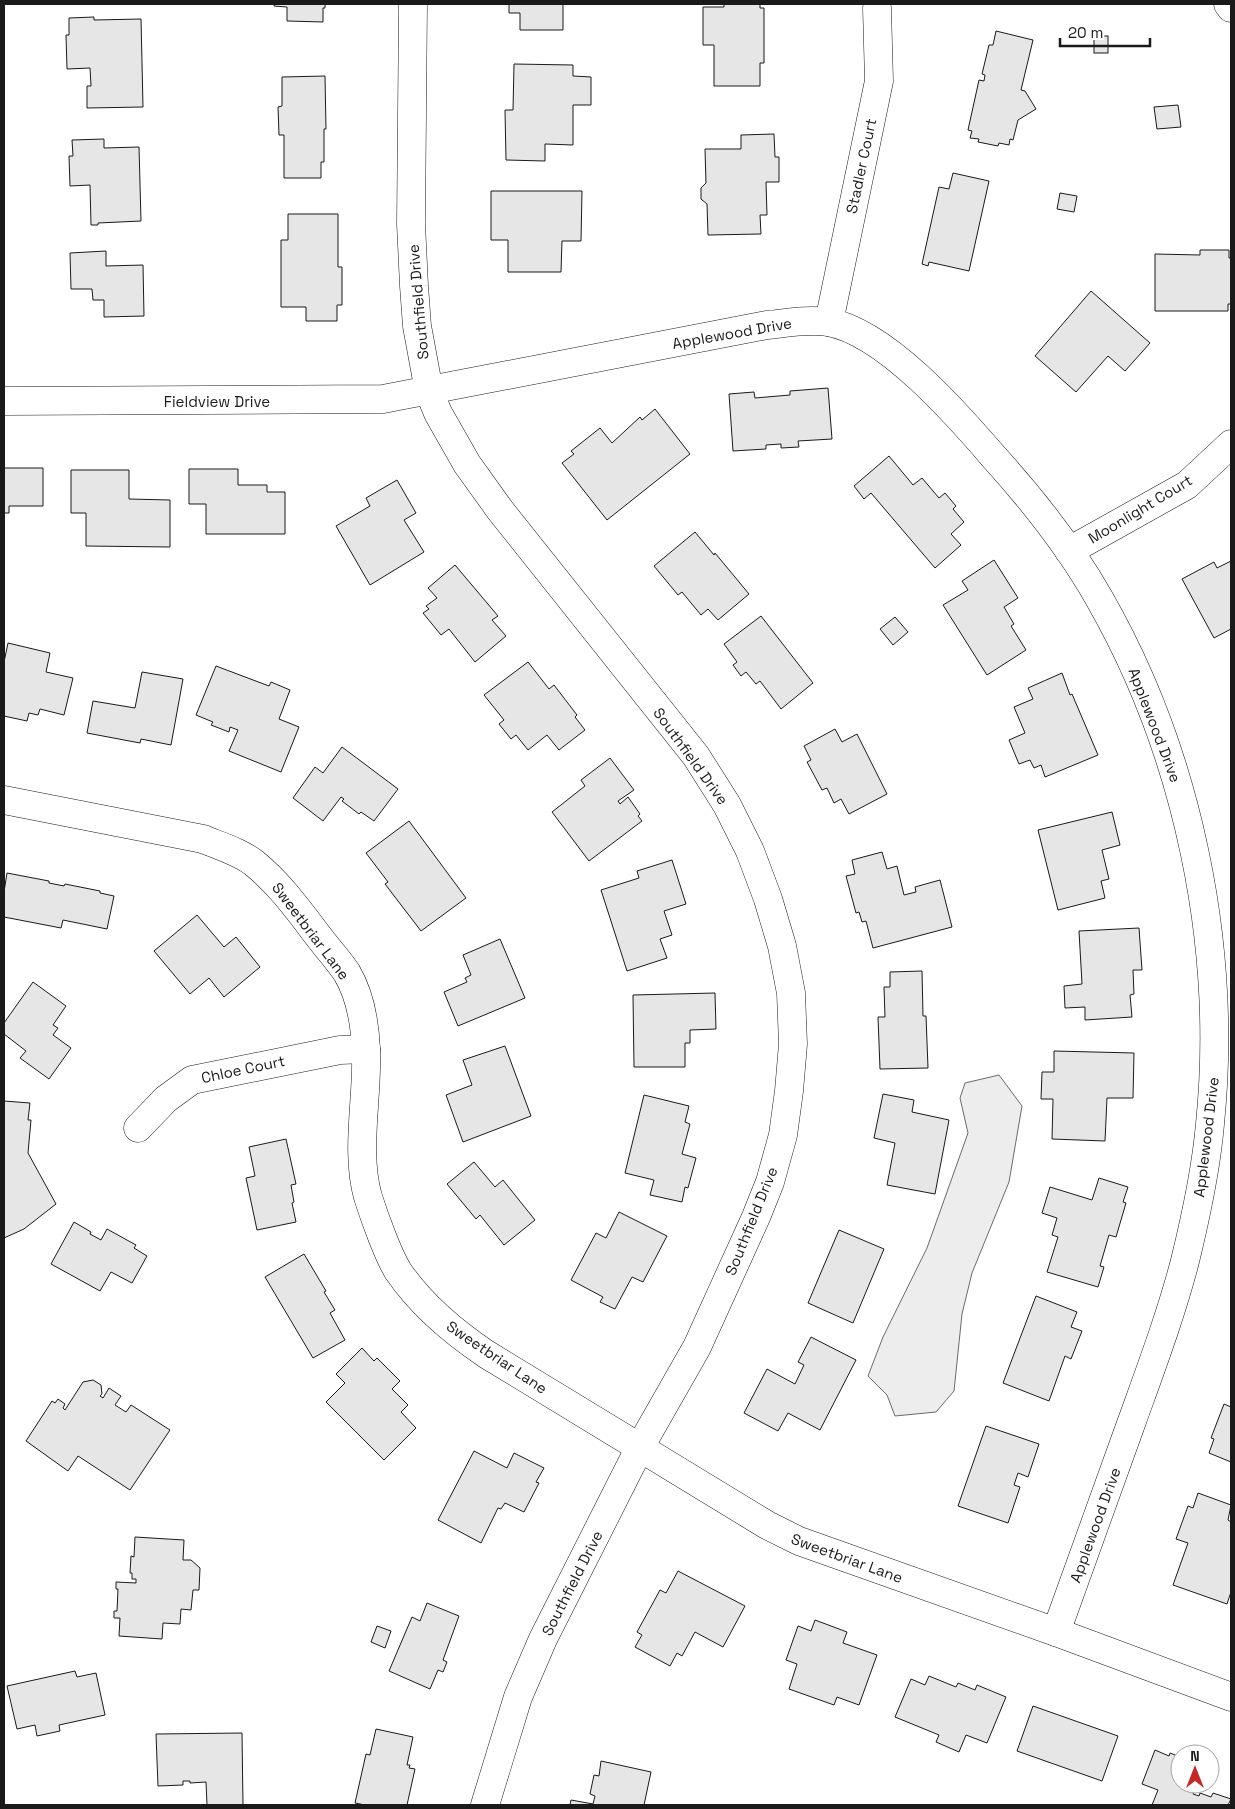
<svg xmlns="http://www.w3.org/2000/svg" width="1235" height="1809" font-family="'Space Grotesk',sans-serif">
  <style>
    .built { fill: #ededed; stroke: #6a6a6a }
    .building { fill: #e6e6e6; stroke: #1a1a1a }
    .lines { fill: none; stroke-linecap: round; stroke-linejoin: round }
    .minor-casing { stroke: #1a1a1a; stroke-width: 29 }
    .major-casing { stroke: #1a1a1a; stroke-width: 29 }
    .minor { stroke: #fff; stroke-width: 28 }
    .major { stroke: #fff; stroke-width: 28 }
    .labels { text-anchor: middle; dominant-baseline: central; stroke-width: 4; stroke-linejoin: round; paint-order: stroke }
    .street-label { font-size: 15px; fill: #1a1a1a; stroke: #fff }
  </style>
  <rect width="100%" height="100%" fill="#fff"/>
  <!-- built -->
  <polygon class="built" points="999,1075 1022,1106 1009,1182 972,1273 962,1314 954,1391 936,1412 895,1416 887,1395 868,1376 883,1337 927,1248 968,1133 960,1098 965,1083"/>
  <!-- building -->
  <g class="building">
    <polygon points="274,4 325,4 325,8 323,8 323,22 287,21 287,7 274,6"/>
    <polygon points="509,4 563,4 563,30 520,30 520,13 509,13"/>
    <polygon points="724,4 760,4 760,8 764,8 764,63 760,63 760,86 714,86 714,45 703,45 703,7 724,7"/>
    <polygon points="94,17 94,20 141,19 143,107 87,108 87,86 91,86 90,68 67,69 66,35 69,35 69,18"/>
    <polygon points="996,31 1033,40 1021,90 1025,91 1036,109 1018,120 1013,140 1010,139 1009,145 999,143 998,146 978,142 979,139 970,138 972,131 968,130 979,80 984,81 985,75 982,74 989,45 993,45"/>
    <rect x="1094" y="36" width="14" height="17"/>
    <polygon points="514,64 573,65 573,76 591,77 591,105 573,105 573,145 545,144 545,161 506,160 505,110 513,110"/>
    <polygon points="325,76 326,129 324,129 324,162 321,162 321,178 284,178 284,135 279,135 278,107 282,106 282,77"/>
    <polygon points="1178,105 1181,127 1157,129 1154,107"/>
    <polygon points="774,134 775,157 779,157 779,182 766,182 767,215 760,215 761,234 708,235 707,204 701,199 701,188 706,183 705,149 741,149 741,135"/>
    <polygon points="104,139 104,148 139,147 141,221 98,223 98,225 91,225 90,185 70,186 69,156 73,156 72,140"/>
    <polygon points="953,173 989,181 969,271 929,262 928,266 922,264 939,187 949,189"/>
    <polygon points="491,191 582,191 581,241 562,241 561,272 508,272 508,240 491,240"/>
    <polygon points="1060,193 1077,196 1074,212 1057,209"/>
    <polygon points="288,214 338,214 338,267 342,267 342,305 337,305 337,321 306,321 306,307 281,307 281,240 288,240"/>
    <polygon points="1200,250 1229,250 1229,258 1231,258 1231,304 1228,304 1228,311 1155,311 1155,254 1200,255"/>
    <polygon points="106,251 106,266 143,265 144,316 104,317 104,300 93,300 92,289 71,289 70,253"/>
    <polygon points="1091,291 1150,343 1125,371 1108,356 1076,392 1035,356"/>
    <polygon points="828,388 832,439 798,441 799,447 781,448 781,444 766,445 766,449 733,451 729,394 754,392 755,398 790,395 790,391"/>
    <polygon points="655,409 690,454 607,520 562,463 574,454 571,451 600,428 612,443 640,417 642,420"/>
    <polygon points="889,456 913,485 922,478 939,498 945,493 956,506 953,509 964,522 951,534 961,545 935,568 871,493 864,499 854,486"/>
    <polygon points="4,468 43,468 43,506 9,506 9,513 4,513"/>
    <polygon points="189,469 238,469 238,485 267,485 267,492 285,492 285,534 206,534 206,504 189,504"/>
    <polygon points="71,470 129,470 129,499 170,500 170,547 86,546 86,513 71,513"/>
    <polygon points="397,480 416,513 404,520 424,552 370,585 336,526 370,506 366,498"/>
    <polygon points="695,532 714,555 715,553 749,594 718,620 708,609 701,615 682,592 678,595 654,566"/>
    <polygon points="994,560 1018,598 1004,607 1014,624 1011,626 1026,650 987,675 943,605 968,590 962,581"/>
    <polygon points="1231,561 1231,629 1214,638 1182,579 1214,562 1217,568"/>
    <polygon points="455,565 498,616 492,620 506,636 475,662 449,629 441,635 423,613 429,609 426,606 437,598 428,588"/>
    <polygon points="761,616 813,683 781,709 760,681 756,684 746,672 741,676 733,665 737,662 724,644"/>
    <polygon points="895,617 908,632 893,645 880,629"/>
    <polygon points="8,643 50,653 46,672 73,678 64,715 40,709 38,715 29,713 27,721 4,716 4,662"/>
    <polygon points="528,662 549,689 554,685 577,715 575,717 585,730 559,750 547,735 528,750 516,735 511,739 499,724 504,720 484,695"/>
    <polygon points="216,666 269,686 271,682 290,690 279,719 299,727 281,772 229,751 238,730 230,727 229,732 211,725 213,722 196,715"/>
    <polygon points="142,672 183,679 171,745 141,739 140,743 87,733 93,701 135,708"/>
    <polygon points="1062,673 1070,695 1072,694 1098,755 1045,777 1041,765 1034,768 1030,760 1019,764 1009,740 1025,733 1014,707 1033,699 1028,688"/>
    <polygon points="835,729 842,742 857,734 887,794 849,814 841,799 834,803 827,788 822,790 807,762 811,760 804,746"/>
    <polygon points="342,747 398,789 374,821 361,812 359,814 342,801 344,799 341,797 323,821 293,798 315,767 323,773"/>
    <polygon points="610,758 634,790 618,801 620,804 628,797 640,814 638,816 642,821 589,861 552,812 585,786 581,780"/>
    <polygon points="1112,812 1120,845 1102,850 1109,879 1101,881 1105,898 1058,910 1038,830"/>
    <polygon points="409,821 466,898 421,931 385,884 388,882 366,853"/>
    <polygon points="882,852 887,869 897,866 904,895 916,892 915,887 940,880 952,927 873,948 866,921 862,922 859,912 856,913 846,876 855,874 852,860"/>
    <polygon points="672,860 686,904 664,911 672,935 660,939 667,958 627,971 601,890 639,878 637,871"/>
    <polygon points="7,873 49,881 49,883 64,886 65,884 100,891 100,893 114,896 107,929 63,920 61,928 4,917 4,892"/>
    <polygon points="197,915 224,947 236,937 260,967 224,997 209,978 190,994 154,951"/>
    <polygon points="1139,928 1142,970 1133,970 1134,994 1130,995 1132,1017 1085,1020 1085,1007 1065,1008 1064,986 1082,984 1079,931"/>
    <polygon points="500,939 525,998 458,1026 444,992 467,982 465,978 471,975 463,955"/>
    <polygon points="922,971 923,1016 926,1016 928,1068 880,1069 878,1017 885,1017 884,987 890,987 890,972"/>
    <polygon points="33,982 66,1006 53,1025 58,1028 53,1035 71,1048 49,1079 20,1058 26,1051 4,1034 4,1023"/>
    <polygon points="715,993 716,1029 690,1030 690,1043 685,1043 685,1067 634,1067 633,995"/>
    <polygon points="505,1046 531,1116 463,1142 446,1095 472,1085 463,1060"/>
    <polygon points="1054,1051 1134,1053 1133,1098 1107,1098 1105,1141 1052,1139 1053,1099 1041,1099 1042,1072 1054,1072"/>
    <polygon points="883,1094 914,1100 912,1112 949,1120 935,1194 887,1185 895,1143 874,1138"/>
    <polygon points="644,1095 689,1106 685,1122 690,1124 682,1154 696,1158 688,1188 685,1187 682,1202 650,1195 654,1180 625,1173"/>
    <polygon points="4,1101 30,1103 28,1120 31,1120 28,1153 56,1204 24,1229 4,1238"/>
    <polygon points="286,1139 296,1184 291,1185 294,1202 292,1203 296,1222 257,1230 246,1178 255,1176 249,1147"/>
    <polygon points="474,1162 495,1187 503,1180 535,1220 504,1245 480,1215 476,1219 447,1184"/>
    <polygon points="1099,1178 1128,1187 1123,1202 1126,1203 1116,1237 1109,1235 1100,1266 1104,1267 1098,1287 1047,1272 1058,1237 1052,1235 1057,1218 1042,1213 1050,1187 1092,1200"/>
    <polygon points="619,1212 667,1236 643,1282 632,1277 615,1309 600,1302 603,1297 571,1280 596,1233 606,1238"/>
    <polygon points="74,1222 91,1232 90,1234 101,1240 107,1229 136,1245 134,1248 147,1256 132,1283 111,1272 100,1291 51,1264"/>
    <polygon points="839,1230 884,1249 853,1323 808,1303"/>
    <polygon points="304,1254 326,1291 324,1292 335,1310 330,1313 345,1340 313,1358 265,1277"/>
    <polygon points="1036,1296 1077,1312 1071,1327 1082,1331 1071,1359 1065,1356 1049,1401 1003,1383"/>
    <polygon points="811,1337 856,1360 820,1430 788,1413 778,1431 744,1413 767,1369 795,1384 804,1365 798,1362"/>
    <polygon points="362,1348 374,1361 377,1358 400,1381 392,1389 408,1405 401,1412 416,1428 384,1460 326,1402 345,1383 336,1374"/>
    <polygon points="93,1380 101,1385 102,1394 100,1396 103,1398 109,1388 121,1396 115,1405 126,1412 131,1405 170,1430 130,1490 78,1456 68,1471 26,1441 52,1401 55,1403 58,1399 65,1404 63,1408 65,1410 83,1382"/>
    <polygon points="1224,1404 1231,1407 1231,1462 1209,1453 1214,1439 1211,1438"/>
    <polygon points="986,1426 1039,1444 1028,1477 1018,1473 1014,1485 1020,1487 1008,1523 958,1506"/>
    <polygon points="474,1451 507,1468 514,1453 544,1468 536,1482 539,1483 524,1512 505,1503 501,1509 498,1508 481,1543 438,1520"/>
    <polygon points="1198,1493 1231,1505 1228,1520 1231,1522 1231,1592 1227,1604 1173,1585 1188,1543 1176,1539 1188,1506 1193,1508"/>
    <polygon points="135,1537 184,1540 183,1560 191,1560 200,1568 199,1590 193,1590 191,1610 181,1609 180,1624 163,1623 162,1639 119,1636 120,1618 114,1618 114,1611 117,1611 118,1589 116,1589 116,1582 136,1583 136,1579 132,1579 132,1573 130,1573 131,1556 134,1557"/>
    <polygon points="678,1571 745,1606 723,1647 695,1632 682,1656 677,1653 670,1666 635,1647 642,1635 637,1632 660,1590 666,1593"/>
    <polygon points="427,1603 459,1616 443,1660 447,1662 443,1672 438,1670 430,1689 389,1671 412,1617 420,1621"/>
    <polygon points="815,1620 847,1632 843,1643 877,1655 859,1705 837,1697 834,1705 789,1689 797,1664 786,1660 798,1626 811,1631"/>
    <polygon points="377,1626 391,1631 385,1648 371,1642"/>
    <polygon points="75,1671 77,1677 96,1673 105,1715 59,1725 60,1731 37,1736 35,1725 17,1729 7,1686"/>
    <polygon points="929,1676 956,1687 958,1683 975,1690 977,1685 1006,1697 987,1743 966,1735 959,1752 936,1742 939,1735 895,1717 911,1679 925,1685"/>
    <polygon points="1033,1706 1118,1736 1102,1781 1017,1751"/>
    <polygon points="376,1729 413,1737 407,1765 410,1765 409,1768 415,1769 407,1805 365,1805 355,1803 366,1754 370,1755"/>
    <polygon points="242,1733 243,1805 207,1805 206,1782 190,1783 190,1781 183,1781 183,1785 158,1786 156,1734"/>
    <polygon points="1155,1750 1169,1756 1170,1753 1180,1757 1180,1784 1197,1784 1193,1794 1199,1796 1200,1793 1211,1797 1213,1793 1231,1799 1228,1805 1152,1805 1158,1790 1142,1784"/>
    <polygon points="601,1761 651,1772 644,1805 570,1805 571,1800 593,1804 595,1796 590,1794 594,1775 599,1776"/>
  </g>
  <g class="lines">
    <defs>
      <g id="minor">
        <polyline points="413,4 411,224 414,286 417,326 429,391 438,413 467,464 500,510 696,756 727,805 750,851 768,899 782,946 791,993 793,1044 789,1091 783,1135 770,1182 756,1217 697,1347 640,1447 543,1639 518,1697 485,1805"/>
        <polyline points="829,322 879,81 877,8"/>
        <path d="M4,401l379,-2 384,-74c20,-2 41,-6 61,-3 57,10 128,91 165,134 39,43 77,91 106,142 89,155 129,348 111,526 -4,46 -14,92 -25,137 -14,54 -34,107 -53,160 -26,71 -51,141 -76,211"/>
        <polyline points="1069,551 1187,485 1231,444"/>
        <path d="M4,800l199,39c17,7 37,13 51,24 26,21 45,48 65,74 9,12 20,24 28,36 13,22 18,52 19,77 2,47 -11,101 2,147 6,19 20,58 30,74 23,34 54,60 88,83l281,171 32,16 257,91 175,65"/>
        <polyline points="138,1128 166,1099 192,1080 340,1050 366,1049"/>
      </g>
      <polyline id="major" points="1228,4 1231,8"/>
    </defs>
    <!-- minor casing -->
    <use href="#minor" class="minor-casing"/>
    <!-- major casing -->
    <use href="#major" class="major-casing"/>
    <!-- minor -->
    <use href="#minor" class="minor"/>
    <!-- major -->
    <use href="#major" class="major"/>
  </g>
  <g class="labels">
    <!-- street labels -->
    <g class="street-label">
      <text transform="translate(861 166) rotate(-78)">Stadler Court</text>
      <text transform="translate(418 302) rotate(-95)">Southfield Drive</text>
      <text transform="translate(732 333) rotate(-10)">Applewood Drive</text>
      <text x="217" y="401">Fieldview Drive</text>
      <text transform="translate(1140 509) rotate(-31)">Moonlight Court</text>
      <text transform="translate(1155 725) rotate(69)">Applewood Drive</text>
      <text transform="translate(691 756) rotate(54)">Southfield Drive</text>
      <text transform="translate(311 931) rotate(53)">Sweetbriar Lane</text>
      <text transform="translate(243 1069) rotate(-12)">Chloe Court</text>
      <text transform="translate(1206 1137) rotate(-83)">Applewood Drive</text>
      <text transform="translate(751 1221) rotate(-68)">Southfield Drive</text>
      <text transform="translate(497 1357) rotate(34)">Sweetbriar Lane</text>
      <text transform="translate(1095 1525) rotate(-70)">Applewood Drive</text>
      <text transform="translate(847 1558) rotate(20)">Sweetbriar Lane</text>
      <text transform="translate(572 1583) rotate(-63)">Southfield Drive</text>
    </g>
  </g>
  <!-- border -->
  <rect width="1235" height="1809" fill="none" stroke="#1a1a1a" stroke-width="10"/>
  <!-- north arrow -->
  <g transform="translate(1195 1769)"><circle r="24" fill="#ffffff" stroke="#a3a3a3"/>
  <path d="M0-4L9 19L0 12L-9 19Z" fill="#c62828"/>
  <text y="-8" font-size="14" font-weight="bold" text-anchor="middle" fill="#1a1a1a">N</text>
  </g>
  <!-- scale -->
  <path d="M1060 38v8h90v-8" fill="none" stroke="#1a1a1a" stroke-width="2.5"/>
  <text x="1068" y="38" font-size="15" fill="#1a1a1a" stroke="#ffffff" stroke-width="4" paint-order="stroke">20 m</text>
</svg>
